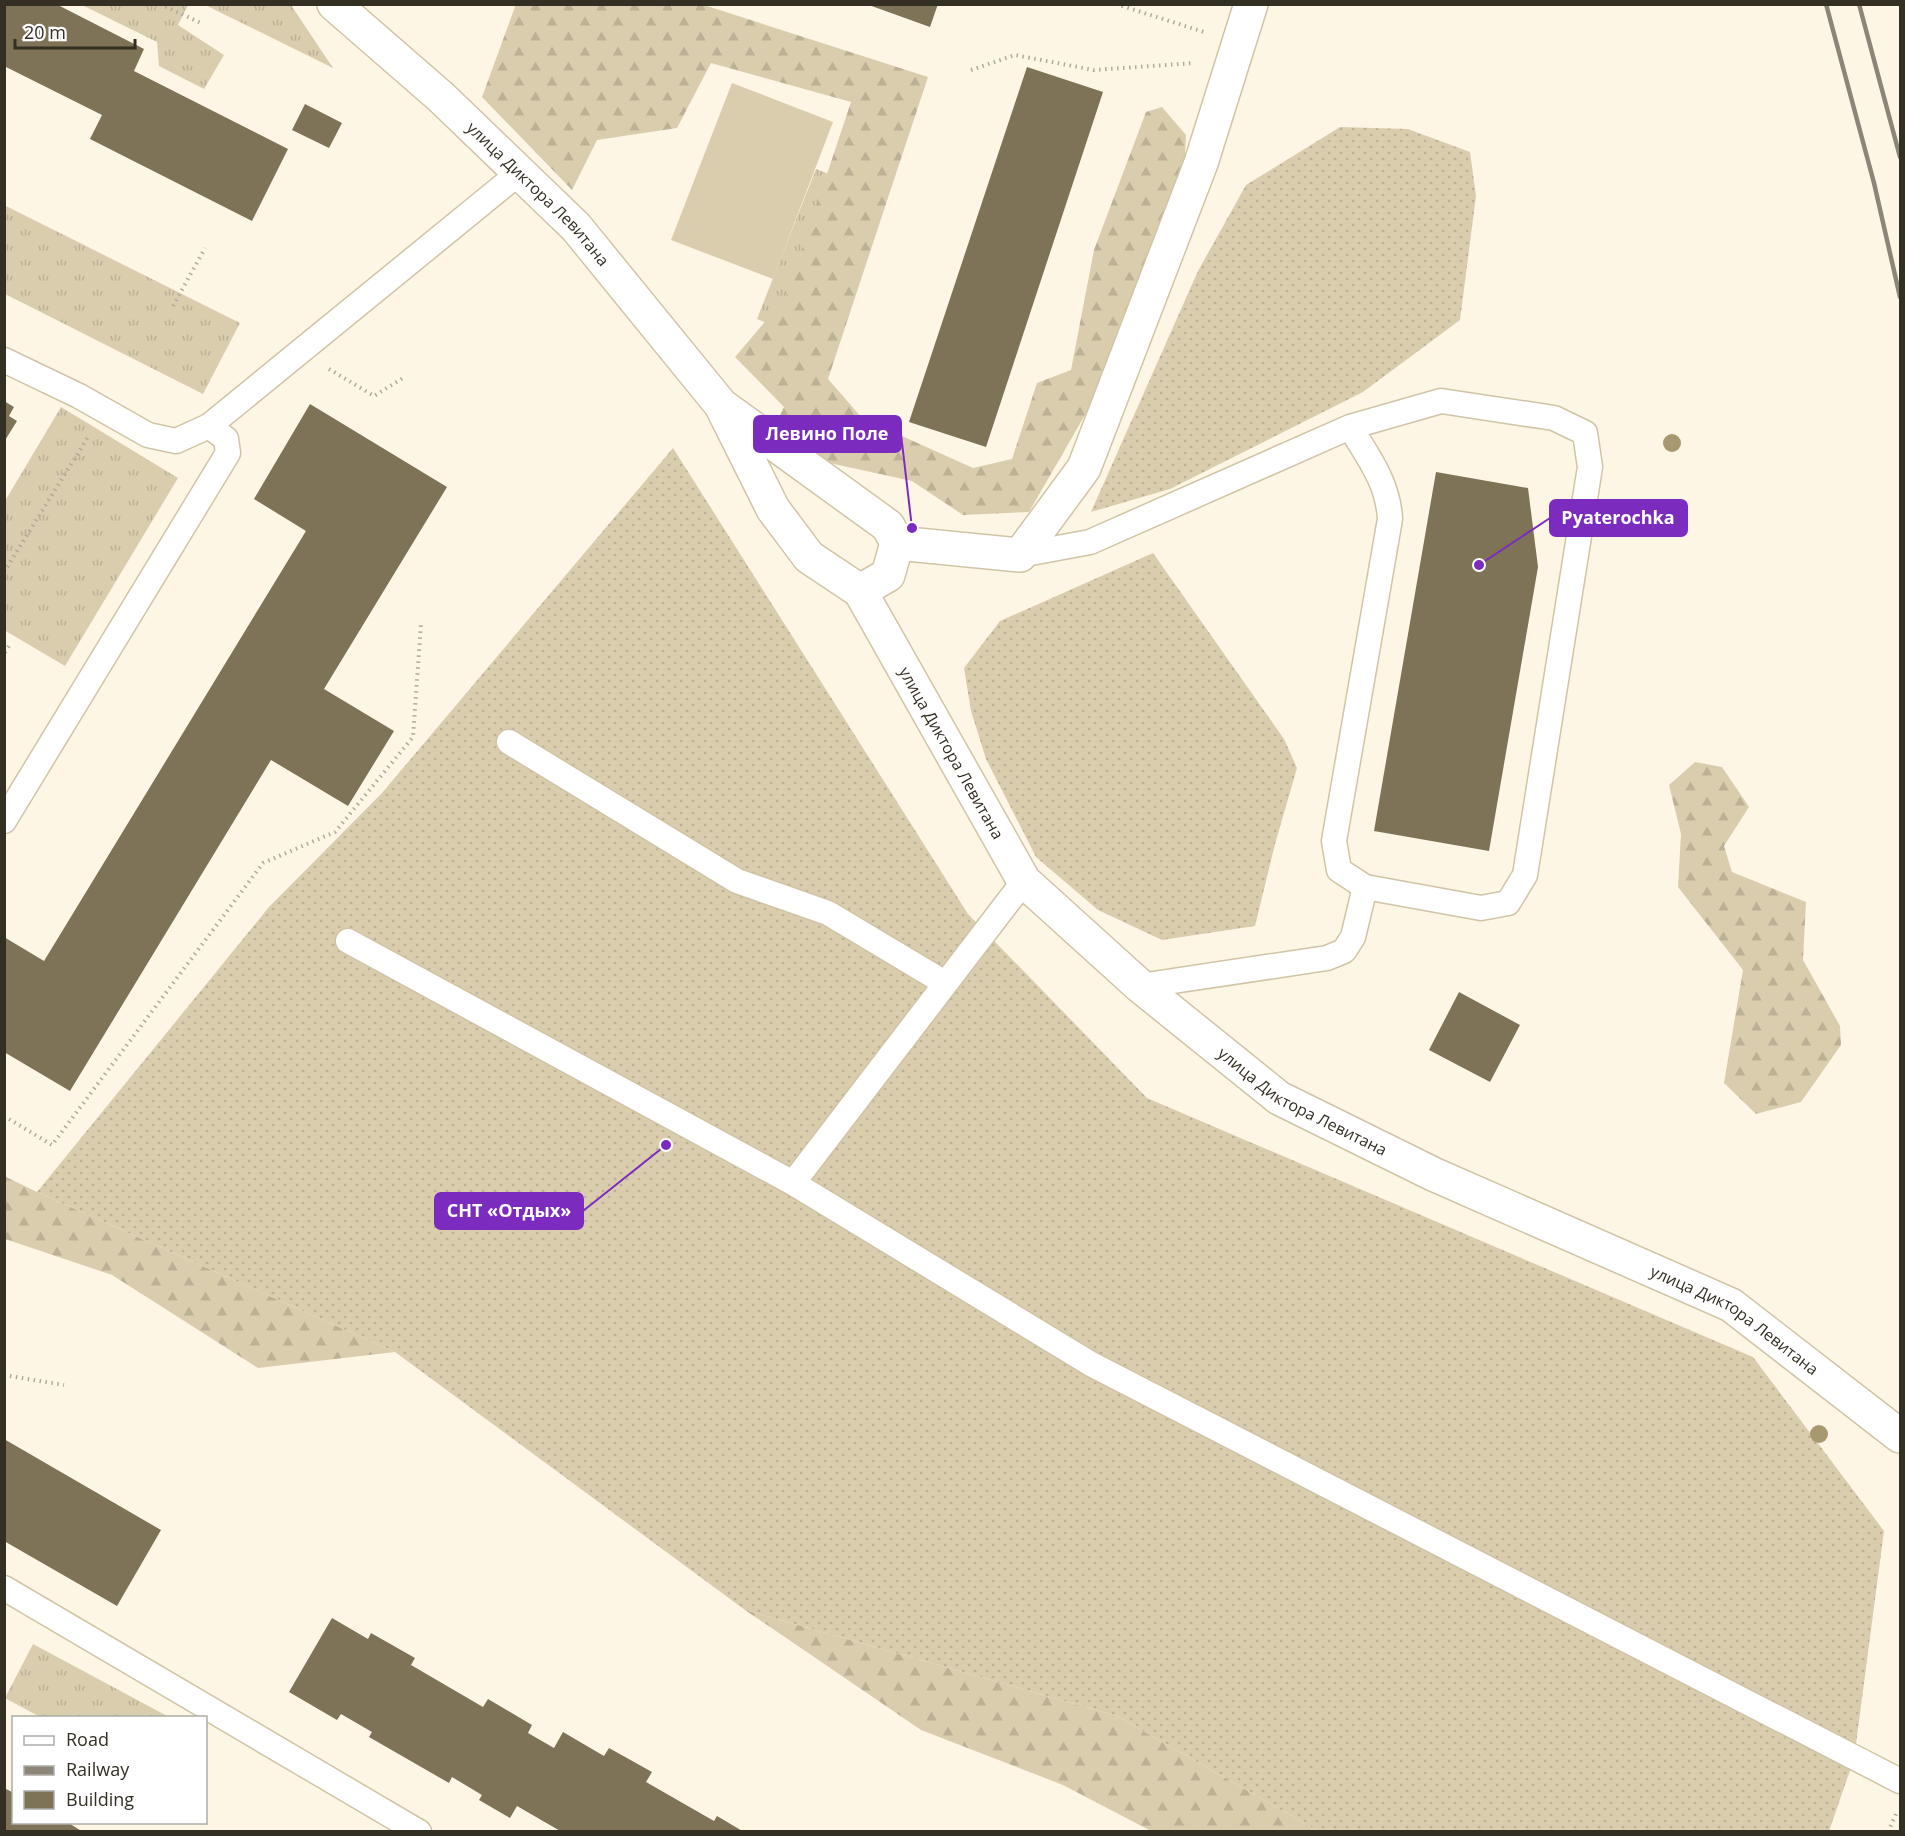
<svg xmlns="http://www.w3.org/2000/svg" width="1905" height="1836" font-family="'Open Sans',sans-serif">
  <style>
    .grass { fill: url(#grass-tufts) }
    .forest { fill: url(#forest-firs) }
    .garden { fill: url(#garden-dots) }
    .pitch { fill: #dacdae }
    .building { fill: #7e7257 }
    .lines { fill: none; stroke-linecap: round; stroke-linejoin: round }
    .service-casing { stroke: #d1c4a6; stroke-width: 27 }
    .minor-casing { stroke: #d1c4a6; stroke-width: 36 }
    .tertiary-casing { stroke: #d1c4a6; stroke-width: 36 }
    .path { stroke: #b1aa9a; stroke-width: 4; stroke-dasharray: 1.5 4.5; stroke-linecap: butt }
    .service { stroke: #fff; stroke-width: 24 }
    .minor { stroke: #fff; stroke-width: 33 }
    .tertiary { stroke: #fff; stroke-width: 33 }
    .rail { stroke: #8c8678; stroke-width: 4.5 }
    .tree { fill: #a8986f }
    .labels { text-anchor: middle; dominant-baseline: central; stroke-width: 6; stroke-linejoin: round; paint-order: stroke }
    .street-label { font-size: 16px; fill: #342f23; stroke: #fff }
    .leader { fill: none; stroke: #7b2cbf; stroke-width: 2 }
    .callout-dot { fill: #7b2cbf; stroke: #fff; stroke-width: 2 }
    .callout { fill: #7b2cbf; stroke: #7b2cbf; stroke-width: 2 }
    .callout-label { font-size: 18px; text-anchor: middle; font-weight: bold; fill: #fff }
  </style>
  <defs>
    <pattern id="grass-tufts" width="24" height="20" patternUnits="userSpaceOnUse" patternTransform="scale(1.5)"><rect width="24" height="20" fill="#dacdae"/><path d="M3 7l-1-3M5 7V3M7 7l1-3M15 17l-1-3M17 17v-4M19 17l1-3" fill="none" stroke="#bcb095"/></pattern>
    <pattern id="forest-firs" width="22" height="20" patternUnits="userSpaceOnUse" patternTransform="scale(1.5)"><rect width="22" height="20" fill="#dacdae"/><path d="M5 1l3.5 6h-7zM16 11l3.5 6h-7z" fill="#bcb095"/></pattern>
    <pattern id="garden-dots" width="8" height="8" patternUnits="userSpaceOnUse" patternTransform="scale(1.5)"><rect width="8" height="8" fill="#dacdae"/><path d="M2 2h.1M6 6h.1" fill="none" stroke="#bcb095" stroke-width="1.8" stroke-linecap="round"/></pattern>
  </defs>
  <rect width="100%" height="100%" fill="#fef6e4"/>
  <!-- grass -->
  <g class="grass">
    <polygon points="82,5 188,5 178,25 224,55 204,89 159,66 157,42"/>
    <polygon points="205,5 291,5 333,68 325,64"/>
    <polygon points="816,169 875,192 817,342 757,319"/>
    <polygon points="4,205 240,323 203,394 5,294"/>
    <polygon points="61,407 178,478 65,666 4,630 5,501"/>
    <polygon points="33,1644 169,1717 40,1717 5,1698"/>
  </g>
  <!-- forest -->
  <g class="forest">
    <polygon points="516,4 704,5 928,77 828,379 862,418 973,468 1012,459 1037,383 1071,370 1094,250 1146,112 1162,107 1186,135 1184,171 1104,382 1029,512 963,515 912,481 802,457 775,426 784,407 735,357 786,297 851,102 711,63 677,128 597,140 572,190 482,97"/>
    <polygon points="1695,762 1722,767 1749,807 1724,846 1732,872 1806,902 1803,960 1840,1026 1841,1045 1801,1102 1756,1114 1724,1083 1743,970 1678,887 1681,834 1669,785"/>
    <polygon points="4,1176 37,1192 395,1352 258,1368 112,1275 5,1239"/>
    <polygon points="745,1610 1117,1716 1318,1831 1151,1831 1063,1785 921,1730"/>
  </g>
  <!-- garden -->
  <g class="garden">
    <polygon points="1340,127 1408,129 1470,152 1476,196 1460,320 1363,392 1170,489 1091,512 1198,271 1246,185"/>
    <polygon points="673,448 968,914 1147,1098 1753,1357 1884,1531 1854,1759 1829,1831 1318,1831 1117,1716 745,1610 395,1352 37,1192 269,907 382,793"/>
    <polygon points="1153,553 1284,739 1297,768 1275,844 1255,926 1162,940 1098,910 1036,857 986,759 971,711 964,668 1000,621"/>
  </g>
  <!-- pitch -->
  <polygon class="pitch" points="732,83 833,122 773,279 671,240"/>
  <!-- building -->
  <g class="building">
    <polygon points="4,4 56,4 144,49 134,71 288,149 252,221 90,139 102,115 4,66"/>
    <polygon points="866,4 938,4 930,27"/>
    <polygon points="1027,67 1103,92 986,447 909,422"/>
    <polygon points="305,104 342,123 329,148 292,130"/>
    <polygon points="4,401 14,407 9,416 17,421 4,442"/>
    <polygon points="310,404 447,487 324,689 394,731 348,806 271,760 70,1091 4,1052 4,937 44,961 306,531 254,499"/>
    <polygon points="1436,472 1528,488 1538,567 1489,851 1374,831"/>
    <polygon points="1459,992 1520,1025 1490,1082 1429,1050"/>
    <polygon points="4,1439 161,1530 117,1606 4,1541"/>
    <polygon points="332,1618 368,1639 371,1633 415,1658 411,1665 483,1707 488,1699 532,1725 528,1733 554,1748 563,1732 604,1756 609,1748 652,1772 646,1782 714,1821 717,1816 744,1832 562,1832 517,1806 510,1818 479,1800 482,1795 452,1777 449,1783 369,1737 372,1732 341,1714 337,1720 289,1692"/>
    <polygon points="4,1788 14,1793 14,1822 67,1822 83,1832 4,1832"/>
  </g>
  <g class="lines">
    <defs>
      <g id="service">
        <polyline points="4,360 79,396 148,435 176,441 209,426 519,173"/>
        <path d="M1020,555l70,-13 260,-115 91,-26 113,17 31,15 5,34 -65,408 -17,28 -27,5 -116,-21 -26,-17 -5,-29 56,-322c-2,-37 -22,-62 -40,-92"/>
        <polyline points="509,742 737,881 828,913 945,983"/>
        <polyline points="4,821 228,453 226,439 209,426"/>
        <polyline points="1024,881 793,1183 1091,1364 1900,1781"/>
        <polyline points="348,941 793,1183"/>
        <polyline points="1140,986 1327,958 1344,951 1353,937 1365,887"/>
        <polyline points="4,1588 419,1832"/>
      </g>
      <g id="minor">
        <polyline points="897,543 1020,555 1084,468 1201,163 1251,4"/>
        <path id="s1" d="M860,591l164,290 116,105 139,112 154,76 298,131 169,131"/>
      </g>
      <g id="tertiary">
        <path id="s2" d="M334,4l107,93 135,130 145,178 52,104 36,48 51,34 28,-16 9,-32 -9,-17 -167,-121"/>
      </g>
    </defs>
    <!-- service casing -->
    <use href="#service" class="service-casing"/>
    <!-- minor casing -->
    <use href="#minor" class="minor-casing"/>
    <!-- tertiary casing -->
    <use href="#tertiary" class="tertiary-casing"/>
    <!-- path -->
    <g class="path">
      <polyline points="160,4 203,24"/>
      <polyline points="1116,4 1204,32"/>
      <polyline points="971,70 1015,55 1094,70 1194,63"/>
      <polyline points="173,306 205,248"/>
      <polyline points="329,369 374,396 403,378"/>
      <polyline points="4,572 88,437"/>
      <polyline points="4,643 9,646 4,654"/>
      <polyline points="4,1116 52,1145 263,863 335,832 413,737 421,624"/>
      <polyline points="4,1375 64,1385"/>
      <polyline points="1888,1832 1896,1814"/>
    </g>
    <!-- service -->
    <use href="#service" class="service"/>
    <!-- minor -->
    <use href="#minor" class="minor"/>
    <!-- tertiary -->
    <use href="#tertiary" class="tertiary"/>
    <!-- rail -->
    <g class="rail">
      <polyline points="1826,4 1874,183 1900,297"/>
      <polyline points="1859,4 1900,157"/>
    </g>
  </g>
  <!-- trees -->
  <g class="tree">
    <circle cx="1672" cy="443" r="9"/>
    <circle cx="1819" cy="1434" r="9"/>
  </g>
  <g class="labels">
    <!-- street labels -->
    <g class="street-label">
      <text stroke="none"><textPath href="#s2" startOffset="279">улица Диктора Левитана</textPath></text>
      <text stroke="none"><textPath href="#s1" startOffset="186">улица Диктора Левитана</textPath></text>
      <text stroke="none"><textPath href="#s1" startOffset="690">улица Диктора Левитана</textPath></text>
      <text stroke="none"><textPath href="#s1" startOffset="1176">улица Диктора Левитана</textPath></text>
    </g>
  </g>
  <!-- callouts -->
  <path class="leader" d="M912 528L901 434M1479 565L1550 518M666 1145L583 1211"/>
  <g class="callout-dot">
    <circle cx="912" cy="528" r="6"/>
    <circle cx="1479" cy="565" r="6"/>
    <circle cx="666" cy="1145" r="6"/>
  </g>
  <g class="callout">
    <rect x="754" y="416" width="147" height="36" rx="6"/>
    <rect x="1550" y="500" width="137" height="36" rx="6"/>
    <rect x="435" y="1193" width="148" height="36" rx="6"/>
  </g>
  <g class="callout-label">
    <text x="827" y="440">Левино Поле</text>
    <text x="1618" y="524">Pyaterochka</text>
    <text x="509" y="1217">СНТ «Отдых»</text>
  </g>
  <!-- border -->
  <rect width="1905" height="1836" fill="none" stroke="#342f23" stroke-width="12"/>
  <!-- legend -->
  <rect x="12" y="1716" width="195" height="108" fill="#ffffff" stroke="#aeaca7" stroke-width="1.5"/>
  <rect x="24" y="1736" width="30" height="9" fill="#ffffff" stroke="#aeaca7" stroke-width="1.5"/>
  <text x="66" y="1746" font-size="18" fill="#342f23">Road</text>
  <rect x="24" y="1766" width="30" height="9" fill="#8c8678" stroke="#aeaca7" stroke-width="1.5"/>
  <text x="66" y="1776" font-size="18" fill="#342f23">Railway</text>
  <rect x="24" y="1791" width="30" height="18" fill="#7e7257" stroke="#aeaca7" stroke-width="1.5"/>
  <text x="66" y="1806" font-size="18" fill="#342f23">Building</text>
  <!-- scale -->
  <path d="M15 39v9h120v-9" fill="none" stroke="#342f23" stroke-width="3"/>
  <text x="24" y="39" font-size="18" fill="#342f23" stroke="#ffffff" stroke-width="4.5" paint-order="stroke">20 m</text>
</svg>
